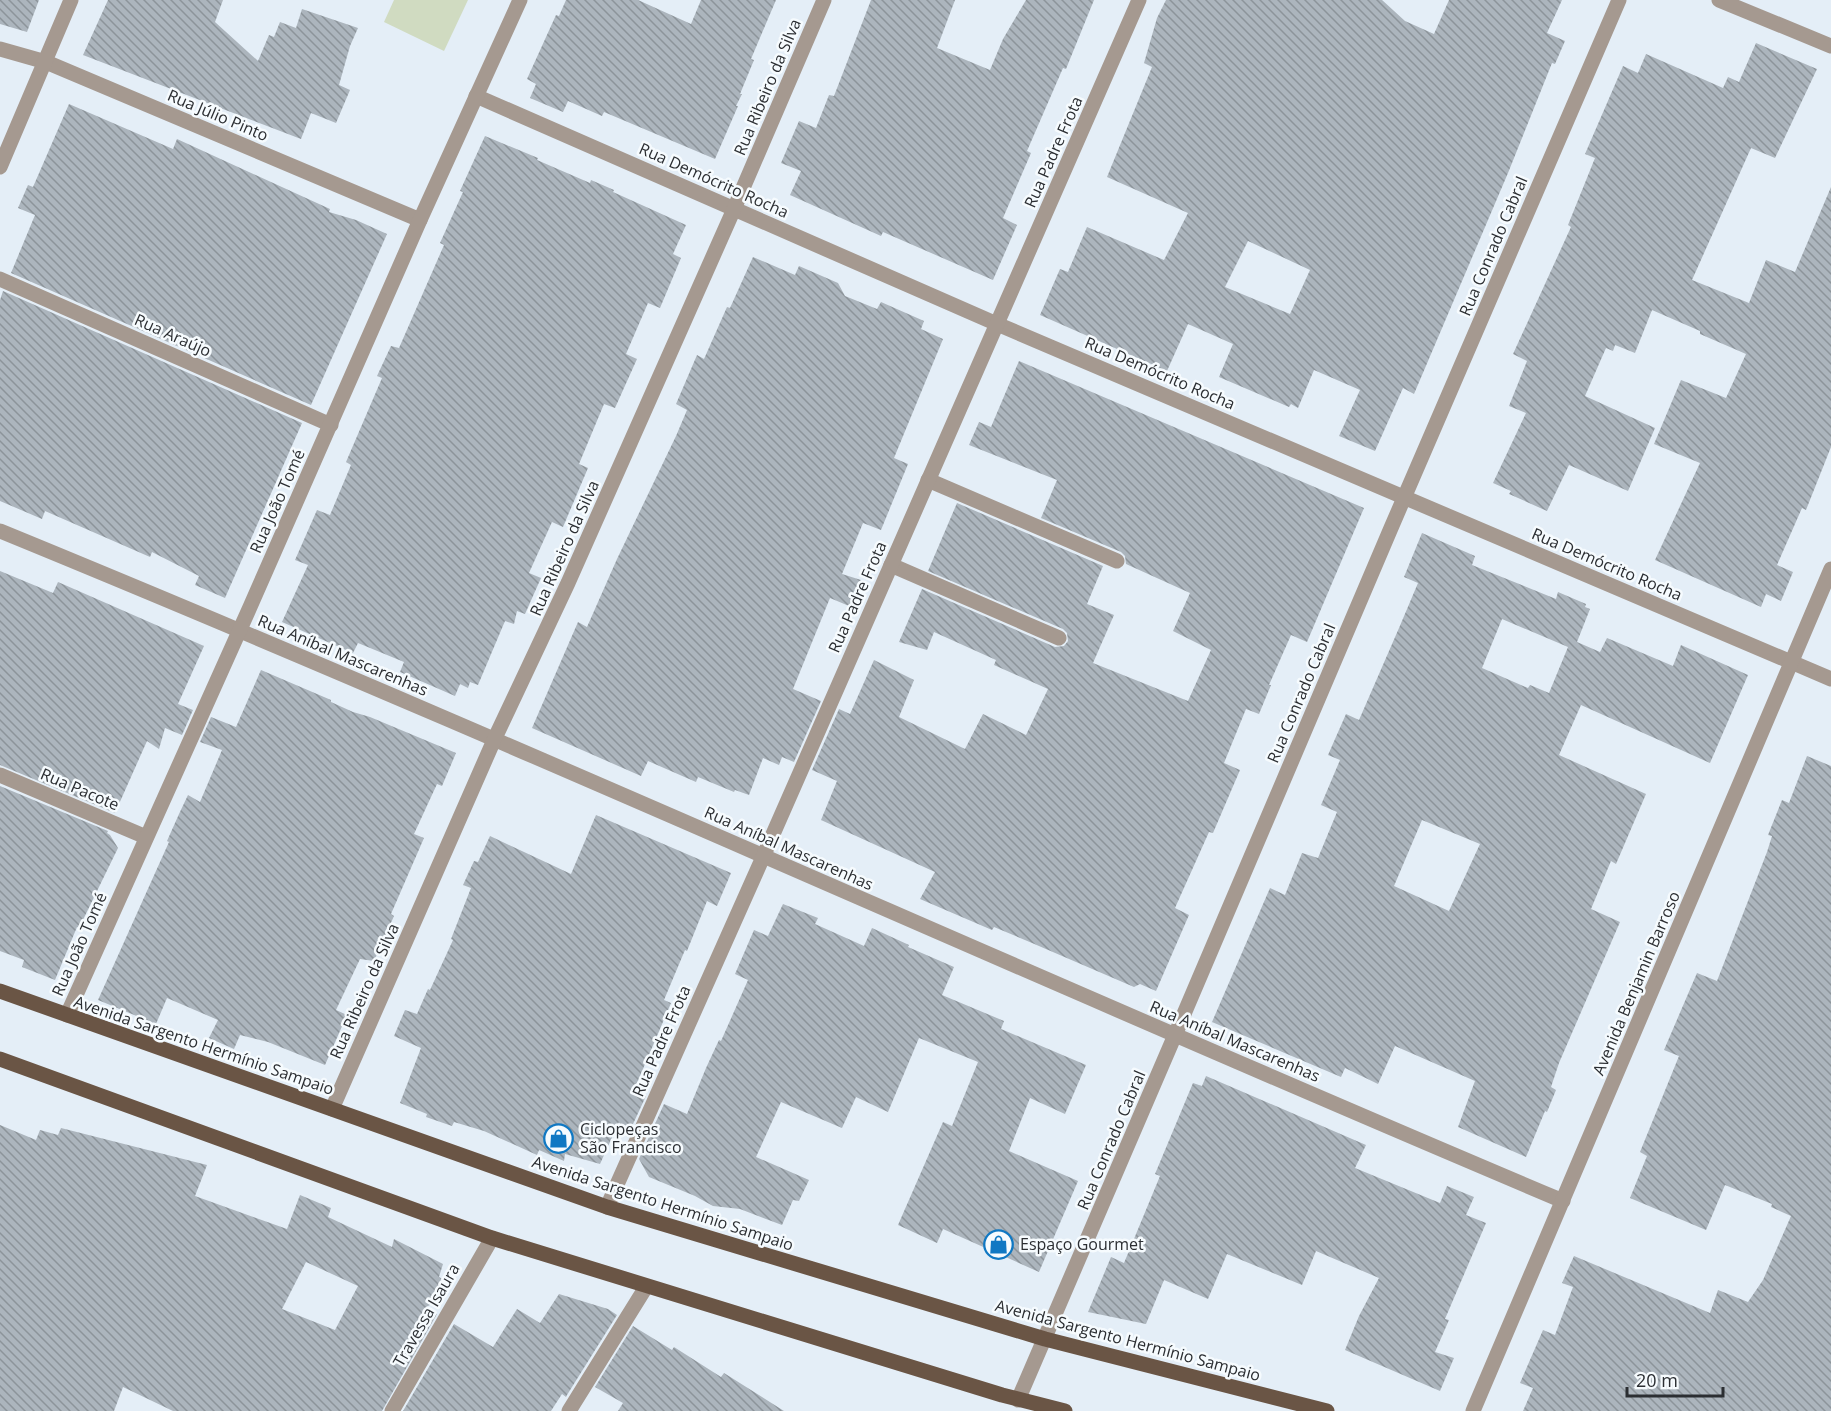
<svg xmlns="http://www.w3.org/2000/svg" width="1831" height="1411" font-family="'Open Sans',sans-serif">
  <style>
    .grass { fill: #d0dbc1 }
    .building { fill: url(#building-back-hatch); fill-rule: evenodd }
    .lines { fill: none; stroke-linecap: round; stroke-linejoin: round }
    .lane { stroke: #a59990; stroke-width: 15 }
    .street { stroke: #a59990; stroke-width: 15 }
    .primary { stroke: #6a5545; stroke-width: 15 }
    .labels { text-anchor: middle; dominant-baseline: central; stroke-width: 5; stroke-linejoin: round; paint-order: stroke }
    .street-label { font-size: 16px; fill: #2b2e32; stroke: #f6fbfe }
    .poi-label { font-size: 16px; fill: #2b2e32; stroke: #f6fbfe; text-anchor: start }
  </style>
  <defs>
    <pattern id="building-back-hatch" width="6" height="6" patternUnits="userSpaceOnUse" patternTransform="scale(1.5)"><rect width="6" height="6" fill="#acb5bd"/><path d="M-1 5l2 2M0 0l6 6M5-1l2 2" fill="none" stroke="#8c949a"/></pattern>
  </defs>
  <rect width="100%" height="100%" fill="#e4eef7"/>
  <!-- grass -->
  <polygon class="grass" points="394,0 468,0 444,51 384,22"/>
  <!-- building -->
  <g class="building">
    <polygon points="0,0 39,0 27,32 0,24"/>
    <polygon points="108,0 223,0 215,22 258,61 269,35 274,37 280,22 296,28 302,9 358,28 350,46 339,85 350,90 336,123 311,113 301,139 83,55"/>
    <polygon points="566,0 638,0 691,24 701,0 776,0 751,59 754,60 740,94 742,94 736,106 738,106 715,159 604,112 602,116 568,101 563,112 530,98 536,84 527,79 556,15 559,16"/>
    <polygon points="871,0 955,0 937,48 990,70 1003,39 1026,0 1094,0 1066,69 1063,68 1027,151 1031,153 1003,218 1017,225 993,280 883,232 881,236 790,195 801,171 781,163 799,121 816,128 829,95 834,96"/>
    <path d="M1166,0h216l23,21 29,13 15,-34h113l-15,33 18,8 -10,23 -3,-1 -44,110 -94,221 -11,-6 -28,63 -36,-15 21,-46 -46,-20 -16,38 -7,-4 -2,3 -70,-30 14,-33 -45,-20 -21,47 -127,-56 20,-46 8,3 19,-45 77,33 24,-47 -81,-36 45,-110 -8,-4 13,-45zM1248,241l62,29 -20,44 -65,-27z"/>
    <polygon points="1756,43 1817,69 1775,158 1751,148 1692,280 1749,303 1766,260 1795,272 1831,187 1831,447 1806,510 1802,508 1777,565 1793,572 1781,601 1766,594 1761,607 1655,560 1700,463 1654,444 1681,380 1726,398 1746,354 1700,334 1700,331 1652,310 1635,353 1615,345 1613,351 1606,348 1585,396 1655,428 1628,491 1569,465 1547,511 1509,494 1511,491 1493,483 1526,413 1509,406 1527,361 1513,354 1571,227 1568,225 1595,158 1585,154 1623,66 1638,73 1646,54 1723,88 1728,77 1739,82"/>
    <polygon points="69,104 173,149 177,139 330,209 329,212 356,220 387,234 311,405 11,273 35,215 18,208 28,185 33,187"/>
    <polygon points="485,136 538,158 537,160 590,183 591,180 614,190 613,192 686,225 673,254 681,258 660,308 648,303 626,354 637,359 615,408 604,404 579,464 588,468 563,527 552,522 529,573 541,578 525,614 517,611 514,624 505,621 478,685 470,682 468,688 460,684 455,696 400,672 404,662 358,643 353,653 282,622 308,565 295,560 317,510 330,515 351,465 346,462 382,378 377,376 391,346 399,348 444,245 440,243 463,192 460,191"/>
    <polygon points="753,257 795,275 799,266 838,283 845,296 877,309 881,302 924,321 921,329 943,339 894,458 908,464 881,530 863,523 842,574 861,580 849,606 830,598 793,689 821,701 794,762 782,757 779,765 763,758 749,795 735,790 734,792 698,777 696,782 648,761 641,776 532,728 578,622 587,627 617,559 676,436 687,410 676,404 697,355 704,359 727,307 730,308"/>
    <polygon points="3,291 302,423 225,598 195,585 199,576 152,552 150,557 45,511 42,519 0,501 0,300"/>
    <polygon points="1019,361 1364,508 1307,642 1291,635 1269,685 1271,685 1259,714 1246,709 1224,763 1240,770 1213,833 1209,832 1175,908 1189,915 1156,991 1140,984 1134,987 1032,943 994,927 992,930 920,899 935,872 821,820 837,781 812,770 839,709 850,714 874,660 914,680 899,717 965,749 983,714 1026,735 1048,689 994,665 996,660 934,632 927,650 899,642 922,589 1055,647 1064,646 1068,641 1067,633 1063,629 928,571 957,503 1103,566 1087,604 1114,615 1093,663 1188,701 1211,650 1173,631 1190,593 1126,564 1125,556 1121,552 1041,518 1057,480 969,445 979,422 991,427"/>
    <path d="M1422,533l53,23 -3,9 84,34 2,-7 28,12 -1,3 5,2 -13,33 23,10 7,-14 66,28 8,-21 67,30 -38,88 -129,-58 -22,50 87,39 -30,70 -5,-3 -20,48 29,13 -61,141 -8,24 5,3 -9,22 -2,-1 -19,46 -68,-30 17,-46 -80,-35 -17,38 -33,-16 -4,9 -129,-55 58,-134 15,7 17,-42 16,5 19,-46 -16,-7 19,-45 -12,-5 18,-41 13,6 40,-92 19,-45 -14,-6zM1502,619l66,28 -19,46 -19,-8 -2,3 -46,-20zM1422,820l58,24 -31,67 -55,-25z"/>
    <polygon points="0,571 53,593 58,582 204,646 178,704 193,710 182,735 165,728 159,749 147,741 115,813 0,765"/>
    <polygon points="261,670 331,700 331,702 353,712 370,717 456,753 442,786 437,784 414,834 424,838 391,914 394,916 374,961 360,959 336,1010 347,1015 325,1065 268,1042 240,1035 234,1049 209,1038 218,1020 167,998 156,1024 98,1000 169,842 167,841 179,814 188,795 200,802 222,750 200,742 211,717 236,727"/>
    <polygon points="1807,756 1831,766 1831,1411 1523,1411 1533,1388 1520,1383 1543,1330 1555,1335 1573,1287 1562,1283 1574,1256 1710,1313 1718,1290 1748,1302 1763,1280 1791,1216 1771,1207 1772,1204 1725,1185 1706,1230 1630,1198 1647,1156 1640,1152 1679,1056 1664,1050 1697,973 1717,981 1767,852 1772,836 1768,835 1782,800 1789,803"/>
    <polygon points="0,786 108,831 107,833 110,835 118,848 79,928 77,927 55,980 22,967 24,960 0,951"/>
    <polygon points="596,815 731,873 717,906 707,901 687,951 685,950 664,1000 671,1003 634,1090 646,1096 627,1137 619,1122 600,1164 565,1154 564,1161 539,1150 537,1155 484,1131 454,1122 452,1126 426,1117 427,1114 400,1103 421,1048 394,1036 405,1010 417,1014 428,989 430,990 453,940 451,939 471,888 463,885 474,861 478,862 490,836 571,874"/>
    <polygon points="783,904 818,918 815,924 864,946 872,928 909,945 908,947 954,967 942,995 1004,1021 1001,1029 1086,1065 1065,1114 1030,1098 1009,1151 1078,1181 1039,1272 943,1229 937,1243 898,1225 943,1122 952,1126 978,1062 919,1038 888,1112 856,1097 842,1128 781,1102 756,1157 809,1180 799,1201 793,1200 782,1225 740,1209 713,1206 695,1196 649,1177 639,1159 664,1104 687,1114 706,1068 719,1040 721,1041 748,980 735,974 754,930 768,936"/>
    <polygon points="1206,1076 1366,1145 1355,1168 1440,1203 1447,1186 1474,1197 1466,1215 1486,1223 1445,1319 1449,1320 1435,1352 1454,1358 1440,1391 1345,1350 1359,1316 1379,1278 1316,1251 1302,1285 1227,1254 1208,1299 1164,1280 1146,1324 1088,1312 1111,1257 1124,1263 1160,1176 1155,1174 1193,1083 1202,1086"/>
    <path d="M0,1125l36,15 4,-10 18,5 3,-7 146,37 -12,31 92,33 13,-34 31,13 -3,9 64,30 2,-8 49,25 -4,13 7,4 -14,23 -6,3 11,7 -55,97h-209l-50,-24 -9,24h-114zM306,1262l52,24 -23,44 -53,-21z"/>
    <polygon points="559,1294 608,1309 617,1315 567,1395 566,1397 562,1394 551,1411 403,1411 454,1324 493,1347 517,1309 540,1323"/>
    <polygon points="633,1326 672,1350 674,1347 721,1377 724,1373 784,1411 618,1411 623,1403 595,1387"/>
  </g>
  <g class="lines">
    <!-- lane -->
    <g class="lane">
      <polyline points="928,480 1117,561"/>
      <polyline points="891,565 1059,638"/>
    </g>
    <!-- street -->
    <g class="street">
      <polyline points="1719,0 1831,46"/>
      <polyline points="0,49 46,62 420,220"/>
      <polyline points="476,96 997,324 1831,679"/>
      <polyline points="0,167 71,0"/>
      <polyline points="0,279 331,425"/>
      <path d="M0,531c525,215 1040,450 1563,670"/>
      <polyline points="0,775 146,837"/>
      <polyline points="67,1015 250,607 420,220 520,0"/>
      <polyline points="332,1109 494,740 568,583 734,209 824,0"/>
      <polyline points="607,1207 763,857 1139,0"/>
      <polyline points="1018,1400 1175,1035 1391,528 1619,0"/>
      <polyline points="392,1411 492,1238"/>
      <polyline points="569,1411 646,1287"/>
      <polyline points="1473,1411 1831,569"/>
    </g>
    <!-- primary -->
    <g class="primary">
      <polyline points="0,991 607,1207 1045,1339 1327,1411"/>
      <polyline points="0,1059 492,1238 1002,1395 1065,1411"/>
    </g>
  </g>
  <!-- icons -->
  <defs>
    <symbol id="shop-ring" viewBox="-11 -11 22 22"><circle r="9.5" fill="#f6fbfe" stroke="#1078c3" stroke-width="1.5"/><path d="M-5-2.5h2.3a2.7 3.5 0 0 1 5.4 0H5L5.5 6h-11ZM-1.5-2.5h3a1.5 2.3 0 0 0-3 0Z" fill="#1078c3"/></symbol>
  </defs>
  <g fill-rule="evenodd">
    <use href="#shop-ring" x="542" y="1122" width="33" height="33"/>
    <use href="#shop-ring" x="982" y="1228" width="33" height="33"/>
  </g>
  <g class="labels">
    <!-- street labels -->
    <g class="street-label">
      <text transform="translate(767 87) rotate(-67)">Rua Ribeiro da Silva</text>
      <text transform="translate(218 115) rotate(23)">Rua Júlio Pinto</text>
      <text transform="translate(1053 152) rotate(-66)">Rua Padre Frota</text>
      <text transform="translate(714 180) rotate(24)">Rua Demócrito Rocha</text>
      <text transform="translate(1493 246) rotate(-67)">Rua Conrado Cabral</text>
      <text transform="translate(173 335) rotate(24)">Rua Araújo</text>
      <text transform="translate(1160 373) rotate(23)">Rua Demócrito Rocha</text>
      <text transform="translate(277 501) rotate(-66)">Rua João Tomé</text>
      <text transform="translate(564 548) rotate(-66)">Rua Ribeiro da Silva</text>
      <text transform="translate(1607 564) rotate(23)">Rua Demócrito Rocha</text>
      <text transform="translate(857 597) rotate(-66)">Rua Padre Frota</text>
      <text transform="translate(343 655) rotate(23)">Rua Aníbal Mascarenhas</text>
      <text transform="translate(1301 693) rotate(-67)">Rua Conrado Cabral</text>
      <text transform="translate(80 789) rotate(23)">Rua Pacote</text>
      <text transform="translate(789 848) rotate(24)">Rua Aníbal Mascarenhas</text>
      <text transform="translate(79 944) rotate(-66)">Rua João Tomé</text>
      <text transform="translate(1636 983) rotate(-67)">Avenida Benjamin Barroso</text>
      <text transform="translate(364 991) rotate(-66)">Rua Ribeiro da Silva</text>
      <text transform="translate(661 1041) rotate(-66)">Rua Padre Frota</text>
      <text transform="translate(1235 1041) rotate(23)">Rua Aníbal Mascarenhas</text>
      <text transform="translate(204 1045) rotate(19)">Avenida Sargento Hermínio Sampaio</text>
      <text transform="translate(1111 1140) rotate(-67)">Rua Conrado Cabral</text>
      <text transform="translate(663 1203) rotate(18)">Avenida Sargento Hermínio Sampaio</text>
      <text transform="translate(426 1315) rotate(-60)">Travessa Isaura</text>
      <text transform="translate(1128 1340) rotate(15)">Avenida Sargento Hermínio Sampaio</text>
    </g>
    <!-- poi labels -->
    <g class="poi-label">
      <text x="580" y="1129">Ciclopeças<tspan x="580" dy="18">São Francisco</tspan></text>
      <text x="1020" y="1244">Espaço Gourmet</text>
    </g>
  </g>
  <!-- scale -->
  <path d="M1627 1387v9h96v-9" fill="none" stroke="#2b2e32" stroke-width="3"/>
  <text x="1636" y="1387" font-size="18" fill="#2b2e32" stroke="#f6fbfe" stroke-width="4.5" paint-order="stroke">20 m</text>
</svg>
